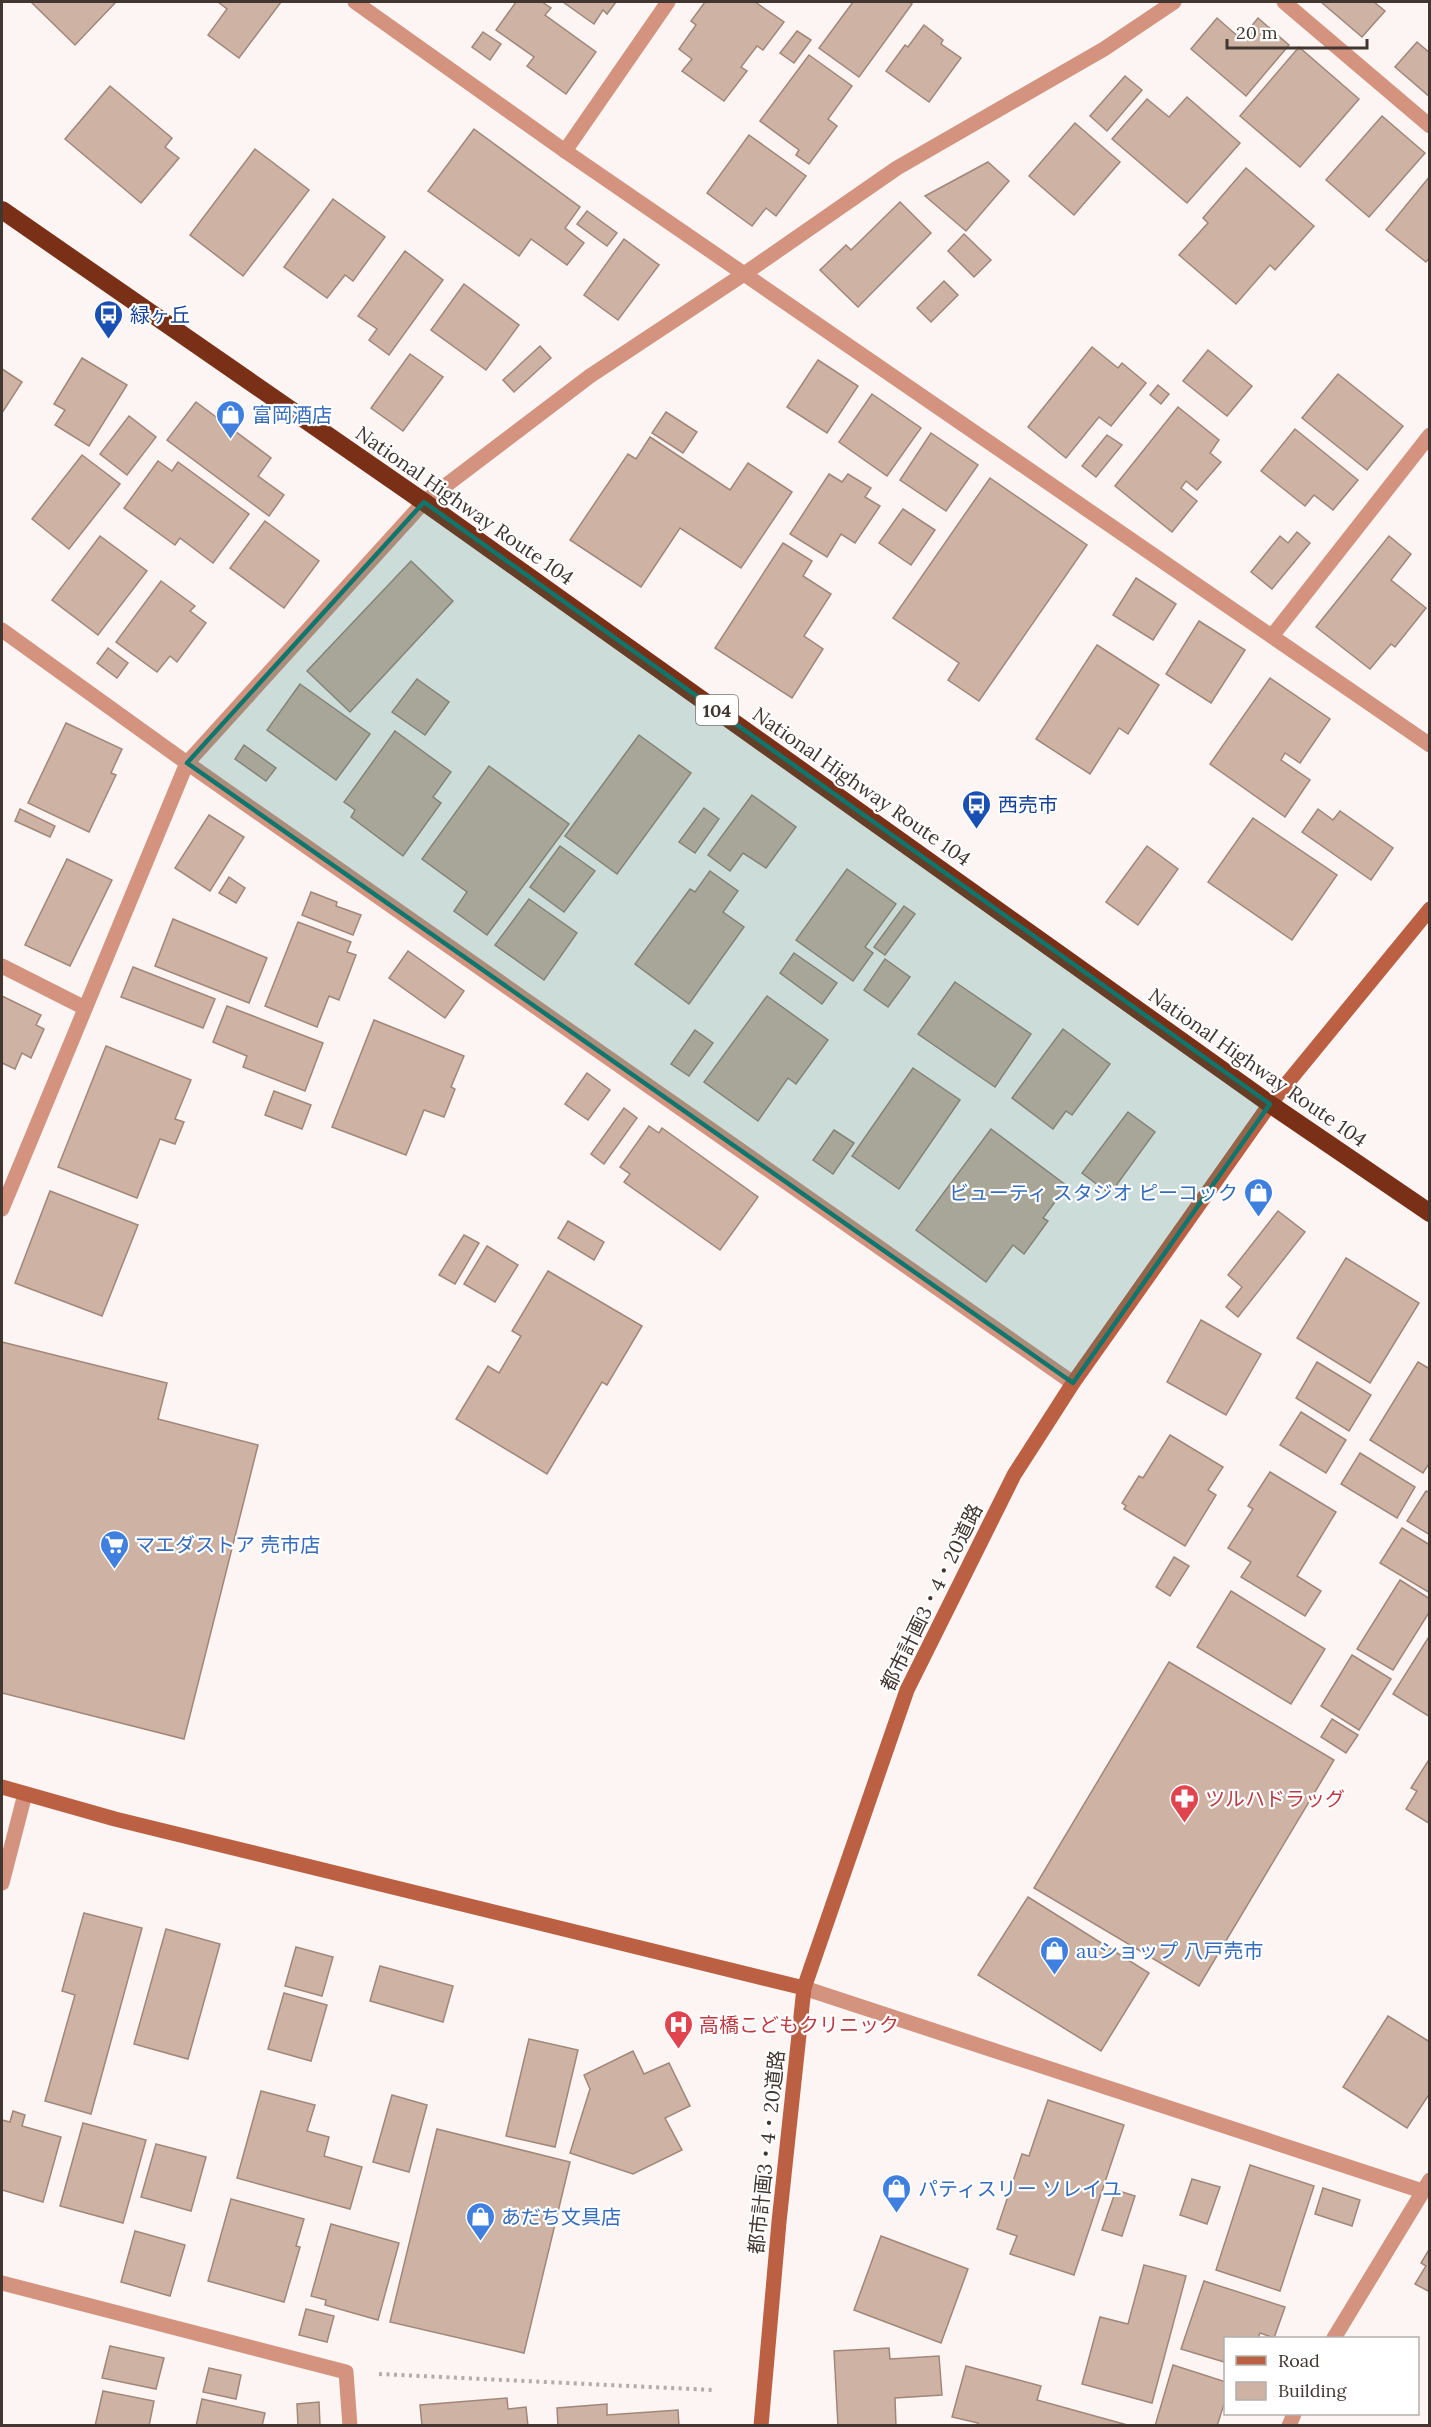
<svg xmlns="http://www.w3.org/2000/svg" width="1431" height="2427" font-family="Lora,'Noto Sans JP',serif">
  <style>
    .building { fill: #ceb2a3; stroke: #a18779; stroke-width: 1.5 }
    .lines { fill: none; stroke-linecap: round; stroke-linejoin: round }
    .path { stroke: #b4aba8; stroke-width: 4; stroke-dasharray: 3 4.5; stroke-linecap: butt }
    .street { stroke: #d3937f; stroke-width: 15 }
    .secondary { stroke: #bb6042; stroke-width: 15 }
    .highway { stroke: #7a3016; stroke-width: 18 }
    .marked { fill: #0f766e; fill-opacity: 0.2; stroke: #0f766e; stroke-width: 4.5; stroke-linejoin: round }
    .labels { text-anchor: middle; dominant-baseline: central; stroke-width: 4.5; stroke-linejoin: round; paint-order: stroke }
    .shield { fill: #fff; stroke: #7b726f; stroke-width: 1.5 }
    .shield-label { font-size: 18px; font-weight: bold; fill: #423631 }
    .transit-label { font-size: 20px; fill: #164399; stroke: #fff; text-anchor: start }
    .shop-label { font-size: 20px; fill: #366cbe; stroke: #fff; text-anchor: start }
    .street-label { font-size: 20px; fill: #423631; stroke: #fff }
    .health-label { font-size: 20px; fill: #be3a42; stroke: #fff; text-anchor: start }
  </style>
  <rect width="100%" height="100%" fill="#fcf5f3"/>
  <!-- building -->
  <g class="building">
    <polygon points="31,2 113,2 115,3 75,45"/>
    <polygon points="218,2 281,2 239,58 208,35 227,9"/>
    <polygon points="516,2 542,2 551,8 545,15 596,52 566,94 527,66 534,57 496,30"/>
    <polygon points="563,2 616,2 607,14 603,10 594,24"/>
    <polygon points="705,2 755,2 784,22 763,50 757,46 741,67 747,71 724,101 682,71 692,59 679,49 696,25 691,21"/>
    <polygon points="853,2 909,2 912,4 859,77 819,48"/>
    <polygon points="1321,2 1374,2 1385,11 1362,37"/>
    <polygon points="1217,18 1241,39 1258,18 1289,45 1246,96 1191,49"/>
    <polygon points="924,25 943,40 941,44 961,58 929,102 886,71 905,45 908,47"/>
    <polygon points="797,31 811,40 794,63 780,53"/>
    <polygon points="483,32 501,44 490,60 472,47"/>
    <polygon points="1417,42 1430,53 1430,97 1395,67"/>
    <polygon points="1299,47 1359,99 1300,167 1240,116"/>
    <polygon points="809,55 852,86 828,119 837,126 809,164 796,155 799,150 760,121"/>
    <polygon points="1125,76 1142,90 1107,131 1090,116"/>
    <polygon points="110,86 172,138 165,147 179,158 141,203 65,139"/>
    <polygon points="1187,97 1240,143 1187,203 1112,139 1147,99 1169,117"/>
    <polygon points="1382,116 1425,153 1369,217 1326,180"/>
    <polygon points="1075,123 1120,162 1074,215 1029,176"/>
    <polygon points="474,129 580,207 565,228 584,243 567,265 531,239 519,256 428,191"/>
    <polygon points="749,135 806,176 776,216 766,208 752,226 707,193"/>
    <polygon points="255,149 309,190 243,276 190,235"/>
    <polygon points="988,162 1009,181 966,231 925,196"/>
    <polygon points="1246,168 1314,226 1275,270 1270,265 1236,304 1179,255 1208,223 1203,218"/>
    <polygon points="1430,176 1430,257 1426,262 1386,230"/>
    <polygon points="333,199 385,237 353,281 345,275 327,298 284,267"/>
    <polygon points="900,202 931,233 858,307 820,270 846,245 851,250"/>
    <polygon points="587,211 617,233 607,246 577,224"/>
    <polygon points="964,234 991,260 974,277 948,251"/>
    <polygon points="624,239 659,265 618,320 584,295"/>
    <polygon points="405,251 443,280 389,355 369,340 377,329 358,316"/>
    <polygon points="944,281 958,295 931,322 917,308"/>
    <polygon points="464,284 519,325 486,370 431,330"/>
    <polygon points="540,346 551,358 514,392 503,380"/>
    <polygon points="1092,347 1118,368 1122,363 1146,383 1111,426 1099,417 1066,458 1028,427"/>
    <polygon points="1208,350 1252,386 1227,416 1183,381"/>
    <polygon points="410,354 443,377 403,431 371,408"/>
    <polygon points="82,358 127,385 89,446 55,425 65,410 54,404"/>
    <polygon points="818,360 858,386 827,433 787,407"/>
    <polygon points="2,369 22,382 2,413"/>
    <polygon points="1338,374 1403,426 1367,470 1302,418"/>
    <polygon points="1158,385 1169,394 1161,404 1150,395"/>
    <polygon points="872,394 921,428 887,476 839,442"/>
    <polygon points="196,402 271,458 258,476 284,495 269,516 167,440"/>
    <polygon points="1178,407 1219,440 1210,453 1221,462 1197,490 1186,481 1181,488 1197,501 1172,532 1115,486"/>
    <polygon points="666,412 697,432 683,453 652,433"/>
    <polygon points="129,416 156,437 127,475 100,454"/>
    <polygon points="1295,429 1358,480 1333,510 1314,495 1305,506 1261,471"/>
    <polygon points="931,433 978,465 946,511 900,480"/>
    <polygon points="1107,435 1122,445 1096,477 1082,466"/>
    <polygon points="650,437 730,490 748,463 792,492 741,568 680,528 641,587 570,540 628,454 636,459"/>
    <polygon points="82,455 120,484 69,549 32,519"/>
    <polygon points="158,461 172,471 178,462 249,514 213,563 180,538 175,545 124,508"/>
    <polygon points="829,474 842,482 848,474 871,488 865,497 880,506 855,543 841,534 827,557 790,534"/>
    <polygon points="990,478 1087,545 979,701 948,680 959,663 893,618"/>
    <polygon points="903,509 935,530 911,565 879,543"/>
    <polygon points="265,521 319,561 284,608 230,568"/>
    <polygon points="1297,532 1310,543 1272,589 1251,572 1280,536 1288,543"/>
    <polygon points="100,536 147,571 98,635 52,600"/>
    <polygon points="1389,536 1411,554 1391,580 1426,608 1395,647 1391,644 1370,669 1316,627"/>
    <polygon points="783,543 812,561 803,576 831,594 804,636 823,649 792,698 715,648"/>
    <polygon points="411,561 453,601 350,712 307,671"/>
    <polygon points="1136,578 1176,604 1153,640 1113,615"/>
    <polygon points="161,581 195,606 190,611 206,623 177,662 170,656 157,672 116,642"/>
    <polygon points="1199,621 1245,650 1211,703 1166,674"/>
    <polygon points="1097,645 1159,685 1128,734 1119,728 1090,774 1036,739"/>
    <polygon points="108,648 128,663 117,678 97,663"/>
    <polygon points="1270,678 1330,719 1300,763 1285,753 1281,760 1310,780 1285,817 1210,764"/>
    <polygon points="417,679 449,702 425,735 392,712"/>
    <polygon points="300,684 370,734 336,780 267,730"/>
    <polygon points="66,723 122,749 111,773 116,775 89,832 28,803"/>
    <polygon points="395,731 451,772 433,797 441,803 403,856 351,817 355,810 344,802"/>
    <polygon points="639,735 691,773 617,874 565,836"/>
    <polygon points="244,745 276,768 266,781 235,759"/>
    <polygon points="489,766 569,824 487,935 454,911 467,892 422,859"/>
    <polygon points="752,795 796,827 766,868 743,853 730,871 708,855"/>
    <polygon points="704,808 719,819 695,853 679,842"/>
    <polygon points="20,809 55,826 50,837 15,821"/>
    <polygon points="1318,809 1333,820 1340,811 1393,848 1371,880 1302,832"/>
    <polygon points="209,815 244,837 210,891 175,868"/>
    <polygon points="1253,818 1337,875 1292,940 1208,882"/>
    <polygon points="560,846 595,871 564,912 530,887"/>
    <polygon points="1147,846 1178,869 1138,925 1106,902"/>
    <polygon points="67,859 112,880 70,966 25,945"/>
    <polygon points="847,869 896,904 865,947 873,953 853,981 796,940"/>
    <polygon points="710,871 738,891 723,912 744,927 689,1004 635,964 690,889 695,892"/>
    <polygon points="229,877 245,888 236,903 219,893"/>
    <polygon points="311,892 337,902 336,906 361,915 353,935 302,915"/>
    <polygon points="529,899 577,933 544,980 495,945"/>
    <polygon points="904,906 915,914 885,955 874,947"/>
    <polygon points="173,919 267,958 249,1003 155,966"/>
    <polygon points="298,922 351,942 347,952 356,955 339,1000 329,996 317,1027 265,1006"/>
    <polygon points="408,951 464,991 445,1018 389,978"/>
    <polygon points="794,953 837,983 822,1004 780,973"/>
    <polygon points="885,959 910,977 888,1007 864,990"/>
    <polygon points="133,967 215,999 203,1028 121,997"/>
    <polygon points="955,982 1031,1034 995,1087 918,1034"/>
    <polygon points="2,996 41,1015 36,1025 44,1029 31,1058 22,1053 15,1069 2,1063"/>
    <polygon points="767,996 828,1040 796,1084 788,1078 758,1121 704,1082"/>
    <polygon points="227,1006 323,1043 305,1091 243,1067 247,1056 213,1042"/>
    <polygon points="374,1020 464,1056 451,1087 455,1089 444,1117 424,1110 406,1155 332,1127"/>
    <polygon points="1063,1029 1110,1064 1072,1115 1066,1111 1053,1129 1012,1098"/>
    <polygon points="695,1030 713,1043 689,1076 671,1064"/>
    <polygon points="106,1046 191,1080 175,1119 184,1122 175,1144 160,1139 137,1198 58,1167"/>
    <polygon points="913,1068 960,1100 899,1189 852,1156"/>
    <polygon points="587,1073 610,1090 588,1120 565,1104"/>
    <polygon points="274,1091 311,1105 302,1129 265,1115"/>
    <polygon points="624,1108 637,1118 604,1164 591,1154"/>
    <polygon points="1128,1112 1155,1132 1110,1194 1082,1173"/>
    <polygon points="649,1126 659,1133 662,1128 758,1197 720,1250 624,1182 630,1174 620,1167"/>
    <polygon points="991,1129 1067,1186 1043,1218 1048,1221 1024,1254 1013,1245 986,1282 916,1230"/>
    <polygon points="834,1130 854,1143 833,1174 813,1160"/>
    <polygon points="50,1191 138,1225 102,1316 15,1283"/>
    <polygon points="1278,1211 1305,1232 1238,1317 1226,1307 1242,1287 1228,1275"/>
    <polygon points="568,1221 604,1242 594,1260 558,1238"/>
    <polygon points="464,1235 479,1243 455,1284 439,1275"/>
    <polygon points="487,1246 518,1265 495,1302 464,1284"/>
    <polygon points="1346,1258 1419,1303 1370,1383 1297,1338"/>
    <polygon points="548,1271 642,1326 607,1385 602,1382 547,1474 456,1419 488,1366 499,1373 521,1336 512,1331"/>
    <polygon points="1201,1320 1261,1354 1226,1415 1167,1382"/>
    <polygon points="2,1342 167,1383 158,1419 258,1445 184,1739 2,1693"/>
    <polygon points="1317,1362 1371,1395 1349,1431 1296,1398"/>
    <polygon points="1418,1362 1430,1369 1430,1462 1423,1473 1370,1440"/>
    <polygon points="1301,1412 1346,1440 1326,1473 1280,1445"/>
    <polygon points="1170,1435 1223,1467 1208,1490 1216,1495 1185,1546 1124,1509 1126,1506 1122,1503 1139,1476 1143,1478"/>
    <polygon points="1360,1453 1415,1487 1397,1518 1341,1484"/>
    <polygon points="1270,1472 1336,1512 1297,1576 1321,1591 1305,1616 1241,1577 1251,1562 1228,1548 1253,1509 1248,1506"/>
    <polygon points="1426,1491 1430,1493 1430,1535 1407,1521"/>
    <polygon points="1402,1528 1430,1545 1430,1593 1380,1563"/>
    <polygon points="1174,1557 1189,1566 1170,1596 1156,1587"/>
    <polygon points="1400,1580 1430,1599 1430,1611 1393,1670 1357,1649"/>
    <polygon points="1231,1591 1325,1649 1291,1704 1197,1647"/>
    <polygon points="1430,1635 1430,1717 1393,1694"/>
    <polygon points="1352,1655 1391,1679 1359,1730 1321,1706"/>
    <polygon points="1169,1662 1334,1760 1199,1986 1034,1888"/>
    <polygon points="1332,1719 1358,1735 1346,1753 1321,1737"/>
    <polygon points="1430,1758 1430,1824 1406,1809 1417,1791 1411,1788"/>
    <polygon points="1028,1897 1149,1973 1101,2051 978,1975"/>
    <polygon points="84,1913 142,1928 91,2114 45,2101 75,1995 62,1991"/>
    <polygon points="166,1929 220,1944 188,2059 134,2044"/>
    <polygon points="296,1947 333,1957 322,1996 285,1986"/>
    <polygon points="380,1966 453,1986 443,2022 370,2001"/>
    <polygon points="284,1993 327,2005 311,2061 268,2049"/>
    <polygon points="1388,2016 1430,2042 1430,2093 1407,2128 1343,2087"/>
    <polygon points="529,2039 578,2050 555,2147 506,2136"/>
    <polygon points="633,2051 644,2074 669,2063 690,2106 665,2118 682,2150 633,2174 570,2153 590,2089 584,2075"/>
    <polygon points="261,2091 315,2105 307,2131 329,2137 324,2156 362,2167 350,2209 237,2178"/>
    <polygon points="392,2095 427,2105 409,2172 373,2162"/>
    <polygon points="1048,2100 1124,2125 1074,2275 1010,2254 1017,2236 997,2229 1022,2154 1029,2156"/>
    <polygon points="13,2111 25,2115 22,2126 61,2137 43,2202 2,2190 2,2120 10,2122"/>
    <polygon points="83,2123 146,2140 123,2223 60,2206"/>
    <polygon points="437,2129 570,2162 524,2353 390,2322"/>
    <polygon points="156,2144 206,2157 191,2211 141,2197"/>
    <polygon points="1250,2165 1314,2186 1280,2291 1216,2270"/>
    <polygon points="1192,2179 1220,2187 1207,2224 1180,2215"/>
    <polygon points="1323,2188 1360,2200 1352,2226 1315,2214"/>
    <polygon points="1116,2190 1135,2196 1122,2236 1102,2230"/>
    <polygon points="231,2199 304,2219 296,2246 300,2247 284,2302 208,2281"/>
    <polygon points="331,2224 399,2243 378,2320 325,2305 326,2300 311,2296"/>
    <polygon points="135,2231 185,2245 170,2296 121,2282"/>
    <polygon points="881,2236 968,2269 941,2343 854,2310"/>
    <polygon points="1430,2248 1430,2292 1415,2284 1426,2266 1421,2263"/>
    <polygon points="1144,2265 1186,2276 1152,2403 1082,2384 1100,2317 1128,2324"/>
    <polygon points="1204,2281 1285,2307 1274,2338 1260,2333 1258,2338 1226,2338 1224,2362 1181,2349"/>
    <polygon points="306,2309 334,2316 327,2342 299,2335"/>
    <polygon points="110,2346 164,2358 156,2389 102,2378"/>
    <polygon points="889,2348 890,2359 939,2356 942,2395 895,2398 896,2426 838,2426 834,2351"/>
    <polygon points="1173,2365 1226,2382 1226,2398 1217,2426 1155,2426"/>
    <polygon points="966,2366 1041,2386 1037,2400 1131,2426 977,2426 978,2423 952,2417"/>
    <polygon points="209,2368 241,2375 236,2399 203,2392"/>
    <polygon points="103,2391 154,2401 149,2426 95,2426"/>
    <polygon points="507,2398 508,2409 526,2407 528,2426 422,2426 420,2405"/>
    <polygon points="202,2399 265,2413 262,2426 196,2426"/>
    <polygon points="319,2402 320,2426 298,2426 297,2404"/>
    <polygon points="607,2404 607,2415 678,2410 679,2426 558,2426 557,2408"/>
  </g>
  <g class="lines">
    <!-- path -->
    <polyline class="path" points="379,2374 713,2390"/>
    <!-- street -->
    <g class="street">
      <polyline points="355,2 565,151 1430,745"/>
      <polyline points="1284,2 1430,126"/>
      <polyline points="565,151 668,2"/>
      <polyline points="2,630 187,763 1073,1383"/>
      <polyline points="1272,636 1430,435"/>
      <polyline points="2,966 85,1008"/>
      <polyline points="2,1209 187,763 424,502 590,376 744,274 897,168 1104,49 1174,2"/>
      <polyline points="2,1883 25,1794"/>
      <polyline points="804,1988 1422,2191"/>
      <polyline points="2,2283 346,2372 350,2426"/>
      <polyline points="1334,2338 1430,2180"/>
      <polyline points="1289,2426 1294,2414"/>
    </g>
    <!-- secondary -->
    <g class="secondary">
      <polyline points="2,1787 115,1819 804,1988"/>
      <polyline points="761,2426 779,2222 804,1988 907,1690 1014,1475 1073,1383 1270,1104 1430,909"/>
    </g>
    <!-- highway -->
    <polyline class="highway" points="2,210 424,502 1270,1104 1430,1213"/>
  </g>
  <!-- marked area -->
  <path class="marked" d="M424,502l846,602 -197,279 -886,-620z"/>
  <!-- icons -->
  <defs>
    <symbol id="bus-pin" viewBox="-11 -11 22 30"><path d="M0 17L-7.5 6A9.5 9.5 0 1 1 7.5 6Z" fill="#1a4fb4" stroke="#fff"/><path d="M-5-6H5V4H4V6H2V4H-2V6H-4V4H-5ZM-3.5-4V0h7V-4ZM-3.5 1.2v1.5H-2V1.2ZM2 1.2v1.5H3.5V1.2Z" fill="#fff"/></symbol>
    <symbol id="shop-pin" viewBox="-11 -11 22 30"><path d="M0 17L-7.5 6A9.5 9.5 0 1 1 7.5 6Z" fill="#3f7fe0" stroke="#fff"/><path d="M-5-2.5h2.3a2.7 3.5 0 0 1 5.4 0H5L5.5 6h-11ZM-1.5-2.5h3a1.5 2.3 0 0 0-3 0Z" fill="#fff"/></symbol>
    <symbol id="supermarket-pin" viewBox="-11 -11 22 30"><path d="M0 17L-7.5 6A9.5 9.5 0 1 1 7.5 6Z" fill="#3f7fe0" stroke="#fff"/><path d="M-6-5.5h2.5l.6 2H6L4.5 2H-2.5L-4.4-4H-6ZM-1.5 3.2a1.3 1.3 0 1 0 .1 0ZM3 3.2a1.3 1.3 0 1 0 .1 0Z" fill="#fff"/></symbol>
    <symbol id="pharmacy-pin" viewBox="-11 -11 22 30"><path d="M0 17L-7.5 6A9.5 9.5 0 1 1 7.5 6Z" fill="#e0444e" stroke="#fff"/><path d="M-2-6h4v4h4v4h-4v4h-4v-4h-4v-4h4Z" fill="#fff"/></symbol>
    <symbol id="hospital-pin" viewBox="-11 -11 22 30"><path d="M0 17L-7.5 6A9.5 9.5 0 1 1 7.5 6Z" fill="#e0444e" stroke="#fff"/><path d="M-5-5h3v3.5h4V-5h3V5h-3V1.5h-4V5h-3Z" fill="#fff"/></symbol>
  </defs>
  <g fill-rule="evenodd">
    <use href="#bus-pin" x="92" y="298" width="33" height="45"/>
    <use href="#shop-pin" x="214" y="398" width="33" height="45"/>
    <use href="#bus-pin" x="960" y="788" width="33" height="45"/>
    <use href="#shop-pin" x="1242" y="1176" width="33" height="45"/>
    <use href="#supermarket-pin" x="98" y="1528" width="33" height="45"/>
    <use href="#pharmacy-pin" x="1168" y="1782" width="33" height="45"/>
    <use href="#shop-pin" x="1038" y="1934" width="33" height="45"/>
    <use href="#hospital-pin" x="662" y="2008" width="33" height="45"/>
    <use href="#shop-pin" x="880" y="2172" width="33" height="45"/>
    <use href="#shop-pin" x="464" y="2200" width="33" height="45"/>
  </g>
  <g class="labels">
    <!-- shield labels -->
    <rect class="shield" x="696" y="695" width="42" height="30" rx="4.5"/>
    <g class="shield-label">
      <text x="717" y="710">104</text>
    </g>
    <!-- transit labels -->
    <g class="transit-label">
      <text x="130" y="314">緑ヶ丘</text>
      <text x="998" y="804">西売市</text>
    </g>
    <!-- shop labels -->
    <g class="shop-label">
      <text x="252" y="414">富岡酒店</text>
      <text x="1238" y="1192" text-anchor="end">ビューティ スタジオ ピーコック</text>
      <text x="135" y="1544">マエダストア 売市店</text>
      <text x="1076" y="1950">auショップ 八戸売市</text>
      <text x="918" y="2188">パティスリー ソレイユ</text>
      <text x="501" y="2216">あだち文具店</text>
    </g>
    <!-- street labels -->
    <g class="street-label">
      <text transform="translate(465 505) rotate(35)">National Highway Route 104</text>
      <text transform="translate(862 786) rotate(35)">National Highway Route 104</text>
      <text transform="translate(1258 1067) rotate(35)">National Highway Route 104</text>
      <text transform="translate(931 1597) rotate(-64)">都市計画3・4・20道路</text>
      <text transform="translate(766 2152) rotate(-84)">都市計画3・4・20道路</text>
    </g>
    <!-- health labels -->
    <g class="health-label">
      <text x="1205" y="1798">ツルハドラッグ</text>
      <text x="699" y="2024">高橋こどもクリニック</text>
    </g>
  </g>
  <!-- border -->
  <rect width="1431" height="2427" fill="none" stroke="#423631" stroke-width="6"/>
  <!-- legend -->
  <rect x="1224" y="2337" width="195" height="78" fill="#ffffff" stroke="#b3afad" stroke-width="1.5"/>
  <rect x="1236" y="2356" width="30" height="9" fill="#bb6042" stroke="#b3afad" stroke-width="1.5"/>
  <text x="1278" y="2367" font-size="18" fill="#423631">Road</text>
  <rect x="1236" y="2382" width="30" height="18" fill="#ceb2a3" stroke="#b3afad" stroke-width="1.5"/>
  <text x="1278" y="2397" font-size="18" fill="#423631">Building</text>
  <!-- scale -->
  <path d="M1227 39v9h140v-9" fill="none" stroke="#423631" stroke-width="3"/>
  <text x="1236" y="39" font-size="18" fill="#423631" stroke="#ffffff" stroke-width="4.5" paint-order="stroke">20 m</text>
</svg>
